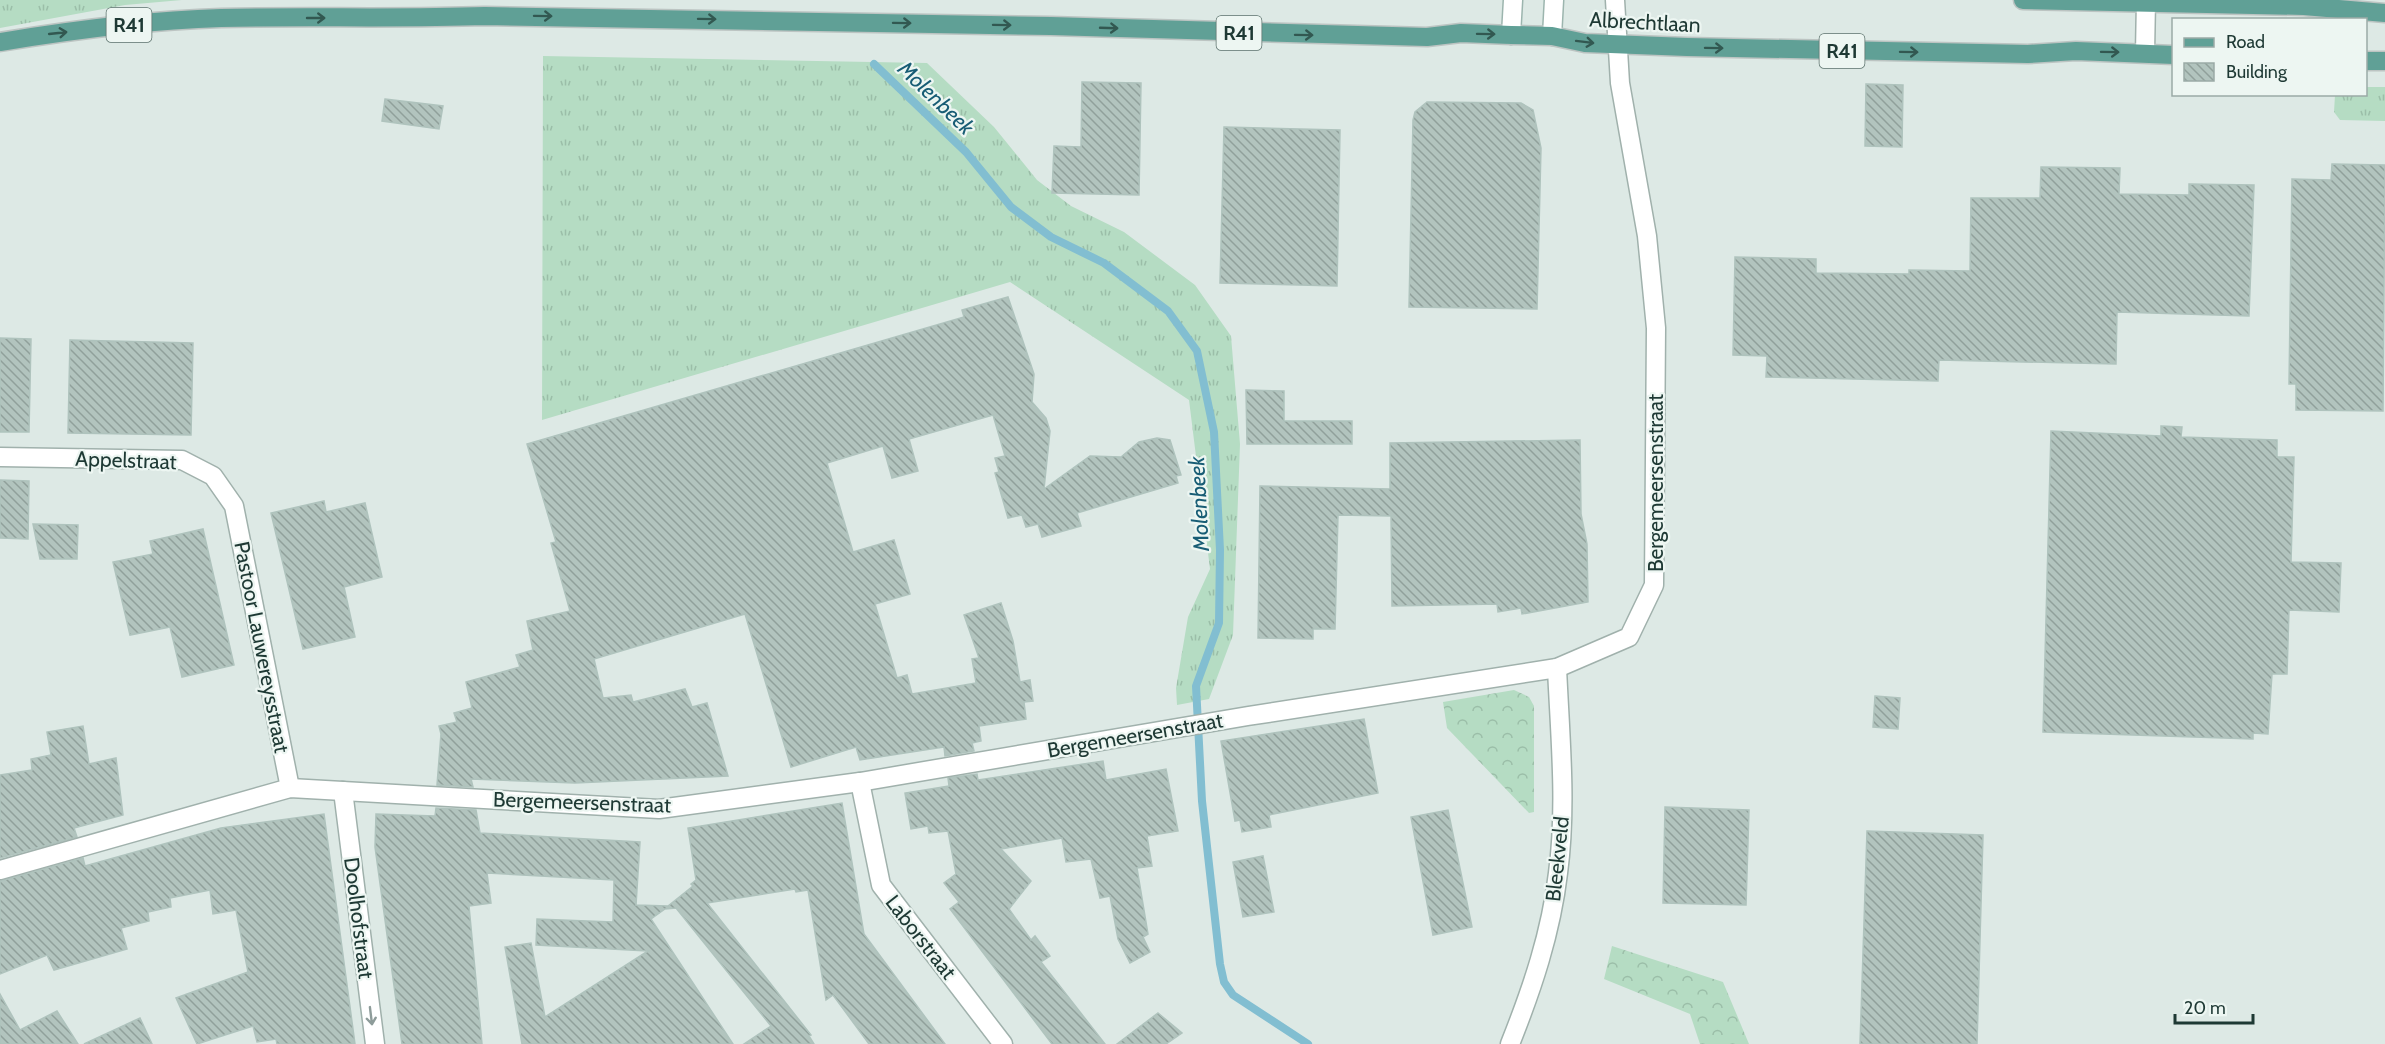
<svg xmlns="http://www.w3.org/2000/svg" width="2385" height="1044" font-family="Cabin,sans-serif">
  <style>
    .grass { fill: url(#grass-tufts) }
    .forest { fill: url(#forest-crowns) }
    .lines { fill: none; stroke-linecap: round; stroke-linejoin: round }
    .stream { stroke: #82bed1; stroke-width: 8 }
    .building { fill: url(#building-back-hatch); stroke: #afc3bd; stroke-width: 1.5 }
    .street-casing { stroke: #a0b1ac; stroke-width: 21 }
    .secondary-casing { stroke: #9cb5ae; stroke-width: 21 }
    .primary-casing { stroke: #bcc4c2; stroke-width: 21 }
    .street { stroke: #fff; stroke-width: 18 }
    .secondary { stroke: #fff; stroke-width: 18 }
    .primary { stroke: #60a096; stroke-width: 18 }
    .oneway { stroke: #325851 }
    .oneway2 { stroke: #8e9c9a }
    .labels { text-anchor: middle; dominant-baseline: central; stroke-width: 4.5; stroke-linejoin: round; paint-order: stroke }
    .shield { fill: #edf6f2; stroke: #5c726d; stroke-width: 1.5 }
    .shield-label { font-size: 20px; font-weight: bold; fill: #1e3934 }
    .street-label { font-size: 21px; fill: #1e3934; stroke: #edf6f2 }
    .water-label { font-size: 22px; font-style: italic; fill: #185d75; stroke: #edf6f2 }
  </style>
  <defs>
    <pattern id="grass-tufts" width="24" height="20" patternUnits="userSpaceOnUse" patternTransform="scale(1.5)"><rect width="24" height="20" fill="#b5dcc3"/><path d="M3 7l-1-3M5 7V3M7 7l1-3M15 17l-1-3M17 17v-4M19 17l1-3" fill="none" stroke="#9bbea8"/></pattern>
    <pattern id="forest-crowns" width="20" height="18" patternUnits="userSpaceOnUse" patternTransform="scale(1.5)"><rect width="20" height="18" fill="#b5dcc3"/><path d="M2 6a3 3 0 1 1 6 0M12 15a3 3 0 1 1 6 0" fill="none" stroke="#9bbea8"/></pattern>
    <pattern id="building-back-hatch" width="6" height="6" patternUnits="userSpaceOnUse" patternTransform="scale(1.5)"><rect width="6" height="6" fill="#b2c4be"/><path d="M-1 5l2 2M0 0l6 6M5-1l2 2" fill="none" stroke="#90a09b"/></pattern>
  </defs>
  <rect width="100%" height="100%" fill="#dde9e5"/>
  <!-- grass -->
  <g class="grass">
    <polygon points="0,0 182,0 125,5 0,28"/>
    <polygon points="543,56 927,63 994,127 1037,180 1071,206 1124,232 1195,285 1231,336 1240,444 1233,635 1209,699 1177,705 1176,688 1188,617 1210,569 1189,400 1010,282 542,420"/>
    <polygon points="2366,87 2385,87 2385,121 2340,120 2334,112 2335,95 2366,94"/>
  </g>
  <!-- forest -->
  <g class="forest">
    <polygon points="1514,690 1529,697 1534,706 1534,812 1529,813 1447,728 1443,702"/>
    <polygon points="1612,946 1723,982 1749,1044 1700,1044 1690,1014 1604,979"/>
  </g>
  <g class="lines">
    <!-- stream -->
    <polyline class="stream" points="874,64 966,152 1011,207 1051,237 1104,263 1168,311 1197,351 1214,432 1220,550 1219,623 1196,686 1202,801 1220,964 1224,982 1233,995 1308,1044"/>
  </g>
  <!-- building -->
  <g class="building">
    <polygon points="1082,82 1141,83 1139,195 1052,193 1054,146 1081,147"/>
    <polygon points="1866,84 1903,85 1902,147 1865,146"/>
    <polygon points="385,99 443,106 439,129 382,121"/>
    <polygon points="1427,102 1521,103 1533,110 1541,148 1537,309 1409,307 1413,120 1415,112"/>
    <polygon points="1224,127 1340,130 1337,286 1220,283"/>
    <polygon points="2332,164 2385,165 2383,411 2296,410 2296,384 2289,384 2292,179 2331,180"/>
    <polygon points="2041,167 2120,168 2119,194 2189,195 2189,184 2254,185 2249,316 2117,312 2116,364 1939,360 1938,381 1766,377 1767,356 1733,355 1735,257 1816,259 1816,273 1909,274 1909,270 1970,271 1971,198 2040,198"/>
    <polygon points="1008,297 1034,374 1032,402 1046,418 1050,431 1044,489 1090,456 1121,457 1139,442 1157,438 1170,440 1181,475 1176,476 1178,483 1077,513 1081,526 1042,537 1038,524 1026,527 1022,515 1008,518 995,473 999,472 995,458 1005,456 993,415 909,439 918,471 892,478 883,446 827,463 853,552 894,540 910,594 875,604 897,678 907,675 912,694 976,683 972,659 979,658 964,615 1001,603 1013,641 1020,682 1030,680 1033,701 1024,702 1026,719 979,726 981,741 972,743 974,751 945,756 944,747 860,760 856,747 791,767 745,614 594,659 603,698 631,695 633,702 685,689 692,707 707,703 728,776 575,783 471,779 473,787 437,785 441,734 439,726 457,722 454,713 472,708 466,682 520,667 516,655 533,650 527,621 570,611 551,543 556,542 527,444 964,317 962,310"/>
    <polygon points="0,338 31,339 29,432 0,432"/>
    <polygon points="70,340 193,343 191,435 68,433"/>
    <polygon points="1246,390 1284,391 1284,421 1352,421 1352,444 1247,444"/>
    <polygon points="2161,426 2182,427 2181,437 2277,440 2277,457 2294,457 2291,562 2341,563 2339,612 2289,610 2287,674 2272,674 2268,734 2253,733 2253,739 2043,732 2051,431 2161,436"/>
    <polygon points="1580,440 1581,514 1587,544 1588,602 1522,614 1521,608 1498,612 1497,604 1392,606 1391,516 1338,515 1335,629 1313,629 1313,639 1258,638 1260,486 1390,489 1390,443"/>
    <polygon points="0,480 29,481 28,539 0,538"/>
    <polygon points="324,501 326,512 365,503 382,577 344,587 355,637 303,649 271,513"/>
    <polygon points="33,524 78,525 77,559 40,559"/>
    <polygon points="203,529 234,665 182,677 170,627 130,635 113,562 153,554 150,541"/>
    <polygon points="1875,696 1900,698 1898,729 1873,727"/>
    <polygon points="1364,719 1378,793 1269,815 1271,827 1242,832 1240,820 1235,821 1221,741"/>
    <polygon points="83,726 89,764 116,758 123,815 74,828 77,837 0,858 0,775 32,770 31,759 51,755 47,732"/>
    <polygon points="1103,761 1106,780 1166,769 1178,831 1147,836 1152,866 1137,868 1148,934 1143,937 1150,952 1130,963 1118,939 1110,896 1100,898 1091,859 1066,862 1062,838 1001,849 1031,881 1009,909 1031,940 1035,936 1050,956 1041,962 1105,1044 1052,1044 950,909 959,902 944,883 956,874 948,831 929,833 928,826 911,829 905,793 949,786 948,778 977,774 978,780"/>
    <polygon points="842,803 864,934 945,1044 869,1044 833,995 826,1000 808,890 796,892 795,889 707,903 811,1035 809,1036 814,1044 744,1044 771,1026 676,908 665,909 651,919 733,1044 522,1044 505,947 531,943 545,1017 648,951 536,945 537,919 613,922 614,880 487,873 491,903 469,906 482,1044 402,1044 375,847 376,814 435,816 436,808 476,810 480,833 640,842 636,905 668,906 693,886 691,884 696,880 688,828"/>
    <polygon points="1665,807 1749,810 1746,905 1663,903"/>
    <polygon points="1448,810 1472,927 1433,935 1411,817"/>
    <polygon points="324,814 355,1044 277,1044 276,1039 257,1042 253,1026 197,1044 176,998 248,972 236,910 213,914 210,890 170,898 171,907 148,912 149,921 121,928 127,949 54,970 47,955 0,974 0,881 83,858 85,866 221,828"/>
    <polygon points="1867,831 1983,835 1977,1044 1860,1044"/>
    <polygon points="1263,856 1274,912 1243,917 1233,862"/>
    <polygon points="0,994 20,1030 57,1011 78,1044 0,1044"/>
    <polygon points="1158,1013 1182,1033 1166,1044 1117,1044"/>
    <polygon points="140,1018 152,1044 84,1044"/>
  </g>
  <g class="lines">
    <defs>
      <g id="street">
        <polyline points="2145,53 2146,0"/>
        <polyline points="0,457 182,460 213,476 234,506 290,788"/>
        <polyline points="860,782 881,885 1003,1044"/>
        <polyline points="343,791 375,1044"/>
        <polyline points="0,870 290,788 659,809 860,782 1248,716 1557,668 1629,637 1654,585 1656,328 1647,236 1620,83 1615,0"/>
        <path d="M1510,1044c22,-55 41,-111 48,-171 9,-67 2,-137 -1,-205"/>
      </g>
      <g id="secondary">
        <polyline points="1511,35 1513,0"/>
        <polyline points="1552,36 1554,0"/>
      </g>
      <g id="primary">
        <polyline points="2023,0 2304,6 2385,13"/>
        <path d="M0,42c73,-12 148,-22 221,-24 88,-2 176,1 264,-2l566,10 376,11 34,-4 50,2 41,1 33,7 102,4 341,7 48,-3 98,4"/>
        <polyline points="2366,61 2385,61"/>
      </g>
    </defs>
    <!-- street casing -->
    <use href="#street" class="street-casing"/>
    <!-- secondary casing -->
    <use href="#secondary" class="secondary-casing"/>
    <!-- primary casing -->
    <use href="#primary" class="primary-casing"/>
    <!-- street -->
    <use href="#street" class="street"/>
    <!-- secondary -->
    <use href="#secondary" class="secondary"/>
    <!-- primary -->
    <use href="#primary" class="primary"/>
  </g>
  <!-- one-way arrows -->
  <defs><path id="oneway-shaft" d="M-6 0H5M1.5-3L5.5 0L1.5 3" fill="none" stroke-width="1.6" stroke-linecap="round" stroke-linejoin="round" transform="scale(1.5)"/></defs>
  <g class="oneway">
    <use href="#oneway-shaft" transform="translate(543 16) rotate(1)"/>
    <use href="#oneway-shaft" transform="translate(316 18)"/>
    <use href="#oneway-shaft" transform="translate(707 19) rotate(1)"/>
    <use href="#oneway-shaft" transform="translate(902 23) rotate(1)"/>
    <use href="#oneway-shaft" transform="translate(1002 25) rotate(1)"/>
    <use href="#oneway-shaft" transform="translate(1109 28) rotate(2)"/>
    <use href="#oneway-shaft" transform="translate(58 33) rotate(-6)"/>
    <use href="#oneway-shaft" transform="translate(1486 34) rotate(1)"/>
    <use href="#oneway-shaft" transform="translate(1304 35) rotate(1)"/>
    <use href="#oneway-shaft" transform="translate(1585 42) rotate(7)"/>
    <use href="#oneway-shaft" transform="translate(1714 48) rotate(1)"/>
    <use href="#oneway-shaft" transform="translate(1909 52) rotate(1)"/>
    <use href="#oneway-shaft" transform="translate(2110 52) rotate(1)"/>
  </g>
  <use class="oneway2" href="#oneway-shaft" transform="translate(371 1016) rotate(83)"/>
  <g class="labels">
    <!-- shield labels -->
    <g class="shield">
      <rect x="106.5" y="8" width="45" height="34" rx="4.5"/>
      <rect x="1216.5" y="16" width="45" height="34" rx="4.5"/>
      <rect x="1819.5" y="34" width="45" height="34" rx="4.5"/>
    </g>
    <g class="shield-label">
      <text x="129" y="25">R41</text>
      <text x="1239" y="33">R41</text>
      <text x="1842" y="51">R41</text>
    </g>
    <!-- street labels -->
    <g class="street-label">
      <text transform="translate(1645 22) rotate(3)">Albrechtlaan</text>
      <text transform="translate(126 460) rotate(2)">Appelstraat</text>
      <text transform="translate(1655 483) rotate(-90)">Bergemeersenstraat</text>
      <text transform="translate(262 647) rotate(79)">Pastoor Lauwereysstraat</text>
      <text transform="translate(1135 735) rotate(-10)">Bergemeersenstraat</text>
      <text transform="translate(582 802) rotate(2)">Bergemeersenstraat</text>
      <text transform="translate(1557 859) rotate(-84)">Bleekveld</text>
      <text transform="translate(359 918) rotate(83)">Doolhofstraat</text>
      <text transform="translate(921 937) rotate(52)">Laborstraat</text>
    </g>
    <!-- water labels -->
    <g class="water-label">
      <text transform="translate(936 98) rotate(44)">Molenbeek</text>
      <text transform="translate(1199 504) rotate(-93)">Molenbeek</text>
    </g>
  </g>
  <!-- legend -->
  <rect x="2172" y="18" width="195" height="78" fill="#edf6f2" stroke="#9aaaa6" stroke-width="1.5"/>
  <rect x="2184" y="38" width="30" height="9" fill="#60a096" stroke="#9aaaa6" stroke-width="1.5"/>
  <text x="2226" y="48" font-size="18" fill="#1e3934">Road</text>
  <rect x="2184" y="63" width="30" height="18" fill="url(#building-back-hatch)" stroke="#9aaaa6" stroke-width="1.5"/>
  <text x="2226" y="78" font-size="18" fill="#1e3934">Building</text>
  <!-- scale -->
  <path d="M2175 1014v9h78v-9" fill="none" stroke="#1e3934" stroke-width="3"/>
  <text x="2184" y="1014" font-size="18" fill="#1e3934" stroke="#edf6f2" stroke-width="4.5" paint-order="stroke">20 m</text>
</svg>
